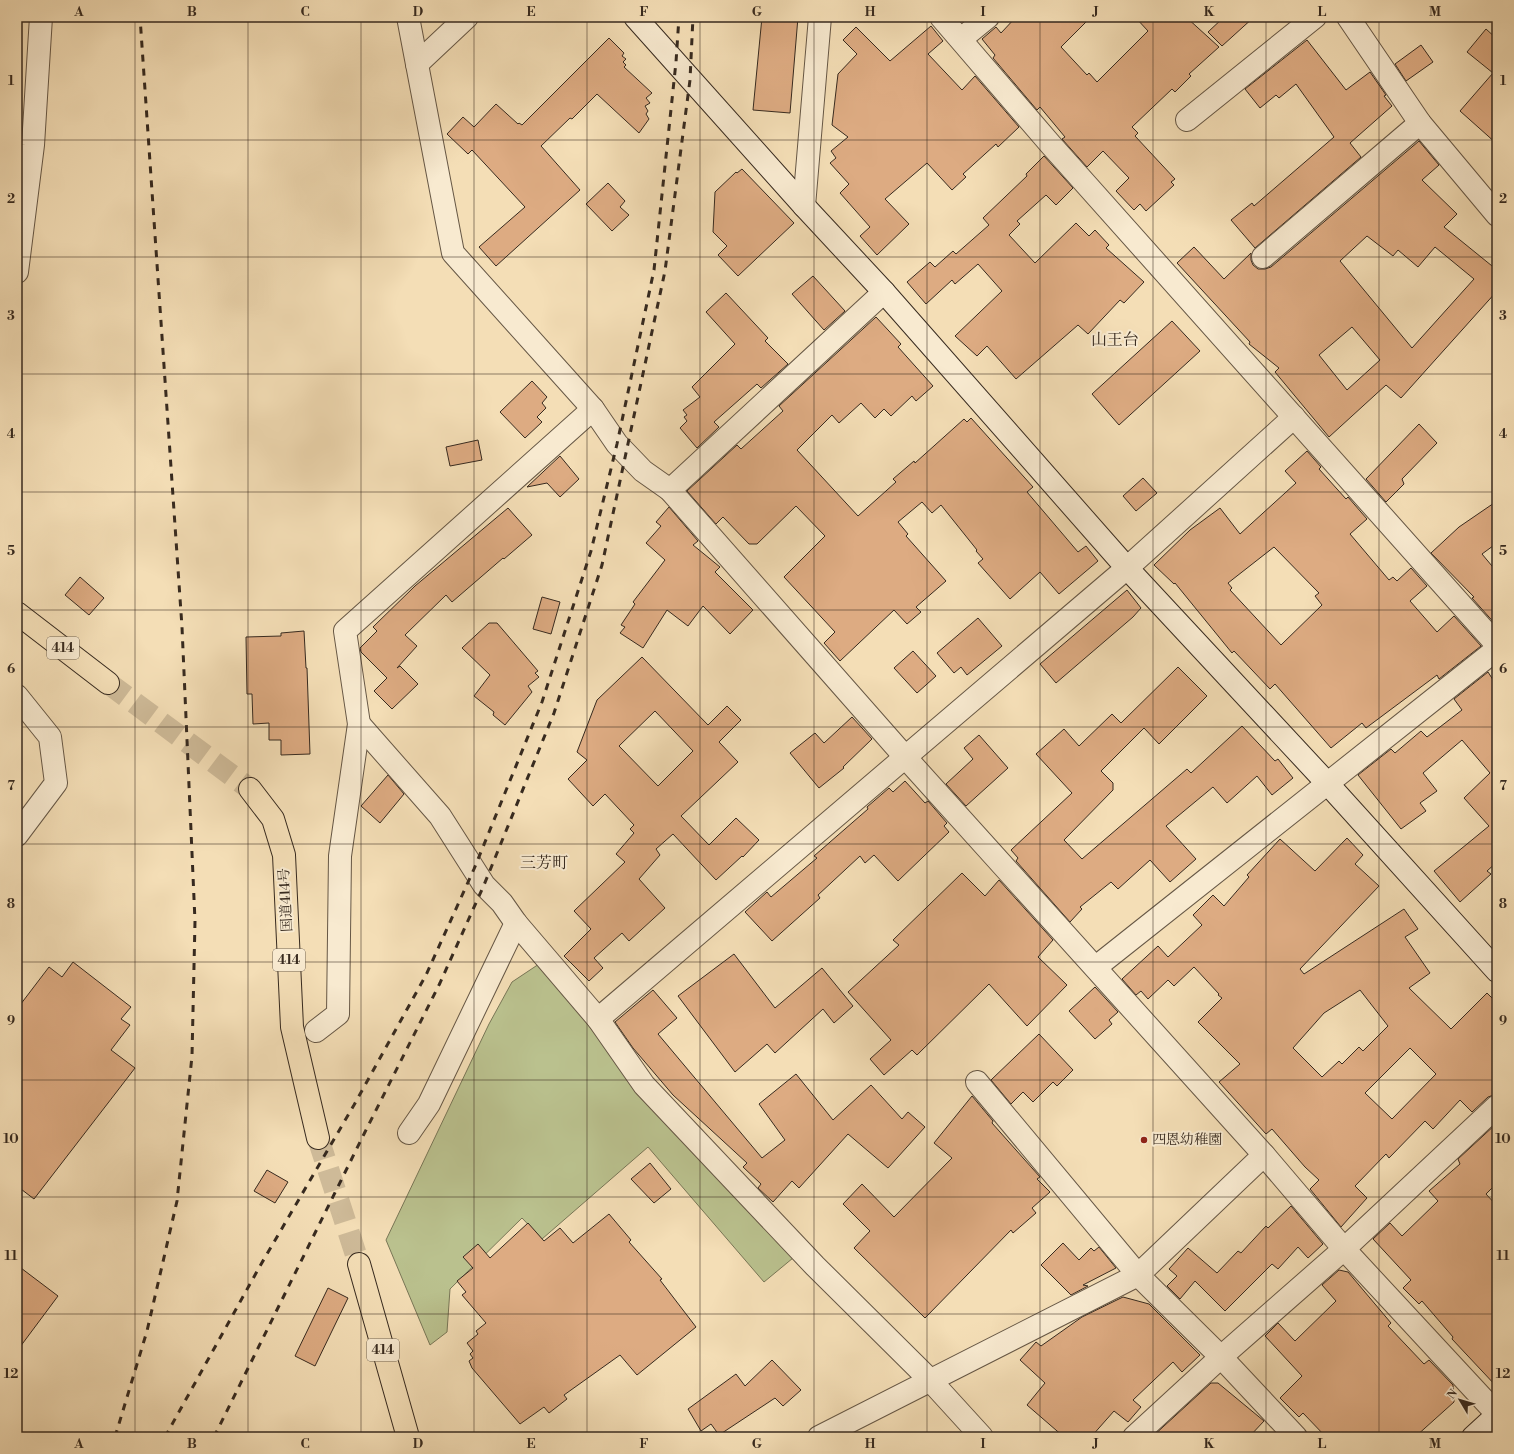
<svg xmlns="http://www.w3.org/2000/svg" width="1514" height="1454" font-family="'Libre Bodoni','Noto Serif JP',serif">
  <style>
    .green { fill: #bac18e; stroke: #787656 }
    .building { fill: #ddab82; stroke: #372a1f; fill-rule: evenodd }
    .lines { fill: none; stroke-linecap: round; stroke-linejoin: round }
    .highway-tunnel { stroke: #ceba98; stroke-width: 22; stroke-dasharray: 22 11; stroke-linecap: butt }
    .street-casing { stroke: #665745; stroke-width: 24 }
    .secondary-casing { stroke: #372a1f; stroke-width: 24 }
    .highway-casing { stroke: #372a1f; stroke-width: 24 }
    .street { stroke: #f8ead0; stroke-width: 22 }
    .secondary { stroke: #f8ead0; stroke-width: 22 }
    .highway { stroke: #f4deb6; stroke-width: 22 }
    .rail { stroke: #372a1f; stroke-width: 3; stroke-dasharray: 7 7; stroke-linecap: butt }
    .grid { fill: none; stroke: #372a1f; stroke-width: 1; stroke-opacity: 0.55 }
    .poi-dot { fill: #8f2418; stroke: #f8ead0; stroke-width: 1.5 }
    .labels { text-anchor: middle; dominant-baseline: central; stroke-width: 4; stroke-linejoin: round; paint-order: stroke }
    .shield { fill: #f8ead0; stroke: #716454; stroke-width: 1 }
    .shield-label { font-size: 13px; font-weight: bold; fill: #372a1f }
    .street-label { font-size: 14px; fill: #372a1f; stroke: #f8ead0 }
    .poi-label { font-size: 14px; fill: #372a1f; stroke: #f8ead0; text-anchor: start }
    .quarter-label { font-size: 16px; fill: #372a1f; stroke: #f8ead0 }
    .neatline { fill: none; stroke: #372a1f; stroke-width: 1.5 }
    .grid-label { font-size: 13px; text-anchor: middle; font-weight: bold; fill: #372a1f }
  </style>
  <rect width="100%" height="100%" fill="#f4deb6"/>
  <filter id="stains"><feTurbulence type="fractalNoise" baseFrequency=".005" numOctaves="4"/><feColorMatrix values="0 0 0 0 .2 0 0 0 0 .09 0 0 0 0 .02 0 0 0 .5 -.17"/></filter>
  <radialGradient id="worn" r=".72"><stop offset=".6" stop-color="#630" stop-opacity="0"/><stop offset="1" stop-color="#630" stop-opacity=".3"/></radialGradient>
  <!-- green -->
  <polygon class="green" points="539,964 793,1258 764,1282 648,1147 542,1239 522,1218 450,1289 447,1332 430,1345 386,1240 489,1024 512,982"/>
  <!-- building -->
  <g class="building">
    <polygon points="762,17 798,17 790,113 753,110"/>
    <polygon points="1016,17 1091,17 1061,47 1087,75 1089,73 1097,82 1148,31 1135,17 1186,17 1219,47 1189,74 1191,76 1175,92 1172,89 1132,127 1138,133 1135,136 1175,179 1171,182 1174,185 1146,211 1140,204 1134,210 1116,191 1129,178 1103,151 1087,167 1062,139 1065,137 1040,107 1037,110 993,58 995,55 982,39 996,27 1001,33"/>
    <polygon points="1224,17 1254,17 1222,46 1208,32"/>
    <polygon points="931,26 943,41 928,54 962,90 975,76 1019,127 998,147 996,144 963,174 966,177 952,190 927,163 885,199 909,224 877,255 860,236 870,227 840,193 849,184 830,163 836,158 831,151 848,137 832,125 838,74 857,54 843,40 856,27 890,61"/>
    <polygon points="1486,29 1497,39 1497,144 1460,111 1493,73 1467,52"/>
    <polygon points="609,38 624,53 622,56 626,59 623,62 626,65 624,67 652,93 646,98 650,103 645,106 648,111 646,114 649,119 639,133 597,94 572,119 570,118 541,146 580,190 496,266 479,247 525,207 472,150 468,154 447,134 463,117 474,127 496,104 518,124 519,123 522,125"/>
    <polygon points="1307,40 1346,90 1370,72 1386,95 1384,96 1392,106 1350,143 1361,157 1255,248 1231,220 1252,203 1254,206 1334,137 1296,84 1279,98 1276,95 1260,108 1245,89"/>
    <polygon points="1421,45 1433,62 1406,81 1395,64"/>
    <path d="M1419,141l20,24 -17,15 35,34 -13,13 53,43v21l-96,107 -15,-13 -57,52 -54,-65 4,-4 -30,-24 1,-2 -73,-79 17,-16 30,32 27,-26v7l2,5 5,4h7l6,-2zM1367,236l26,20 5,-6 20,17 17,-20 39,32 -62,69 -72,-87zM1352,327l28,33 -33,30 -28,-35z"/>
    <polygon points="1044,156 1073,188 1056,205 1046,195 1017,221 1020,224 1009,235 1035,263 1076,223 1089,236 1095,230 1109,245 1106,248 1144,282 1124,303 1120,300 1088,334 1078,325 1016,379 987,346 977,356 955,336 1002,291 978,264 955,284 952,280 926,304 907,282 930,262 935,267 953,251 956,254 989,225 983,218 1027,176 1026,174"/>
    <polygon points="742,169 794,223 738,276 718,255 727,246 713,232 715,192 736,172 737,173"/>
    <polygon points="608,183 625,201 620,207 629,215 612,231 586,204"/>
    <polygon points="813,276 845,311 824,330 792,294"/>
    <polygon points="726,293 768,338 765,341 788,364 761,388 757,384 714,422 719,427 697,448 680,428 687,421 684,417 687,415 683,410 700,397 692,387 735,344 706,312"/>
    <polygon points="876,317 901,344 898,347 933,386 916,401 912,396 891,416 884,409 875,418 861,403 839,423 832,415 797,450 858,516 896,482 893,479 914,461 915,463 964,419 967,422 971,418 1033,487 1027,492 1078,552 1086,546 1098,561 1059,594 1040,572 1010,599 978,563 983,559 976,551 977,550 941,505 932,513 922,502 898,522 908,534 906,536 946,581 916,607 921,612 907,624 894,610 840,661 824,643 835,632 784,577 825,536 796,506 757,544 749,544 723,517 716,524 687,491 737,445 741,449 783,411 779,406"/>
    <polygon points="1172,321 1200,351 1119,425 1092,394"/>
    <polygon points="532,381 547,397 542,403 546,408 537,417 542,422 525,438 500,412"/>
    <polygon points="1419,424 1437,443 1402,479 1404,484 1386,502 1366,479"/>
    <polygon points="478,440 482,460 450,466 446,447"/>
    <path d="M1307,451l14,16 -2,2 27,30 2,-2 19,22 -17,15 39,46 4,-3 4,4 14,-13 16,18 -17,15 27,31 17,-16 27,30 -42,33 -2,-4 -71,53 -4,-5 -31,25 -56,-64 -5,5 -36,-38 -2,2 -57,-70 -1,1 -20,-19 36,-35 30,-22 20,26 56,-51 -11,-12zM1274,547l45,46 -4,3 7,9 -41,40 -51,-55 2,-2 -4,-5z"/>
    <polygon points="560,456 579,479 560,497 547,483 527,487"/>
    <polygon points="1143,478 1157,493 1136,511 1123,496"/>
    <polygon points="1497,501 1497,543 1482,554 1497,572 1497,626 1472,598 1474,597 1431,553 1459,527"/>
    <polygon points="669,507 698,541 693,545 720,567 715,572 753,610 730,634 703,606 688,626 667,610 643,648 620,633 625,627 621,625 635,604 633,602 665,560 646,543 661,526 656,522"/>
    <polygon points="508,508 532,535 504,559 503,558 452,602 446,595 405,635 417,646 397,668 400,666 418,684 392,709 374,691 387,678 361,652 360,648 377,631 373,627 415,586"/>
    <polygon points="80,577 104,598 89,615 65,595"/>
    <polygon points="1127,590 1141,608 1133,617 1056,683 1040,664"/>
    <polygon points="542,597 560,602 551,634 533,629"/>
    <polygon points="978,618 1002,646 967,675 961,667 954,673 937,653"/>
    <polygon points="489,623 497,623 538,671 535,673 539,677 528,686 532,692 505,725 493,715 494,712 474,696 490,675 462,648"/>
    <polygon points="304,631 306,668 307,668 310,754 281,755 281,740 269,740 269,723 253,724 252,694 247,694 246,637 281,636 281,633"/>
    <polygon points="913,651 936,676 917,693 894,668"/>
    <path d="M642,657l66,68 19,-19 14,14 -22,22 19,20 -57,54 28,29 27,-27 23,22 -16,17 -1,-1 -26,24 -43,-46 -17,15 4,6 -21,24 26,29 -36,33 -7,-8 -28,25 9,10 -14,13 -25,-25 27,-27 -17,-18 51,-49 -9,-8 18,-21 -4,-4 4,-4 -29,-31 -12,12 -25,-27 19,-19 -10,-8 20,-52zM655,711l38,40 -35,35 -39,-40z"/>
    <polygon points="1178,667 1207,696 1159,744 1144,728 1101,771 1113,783 1113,790 1064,840 1082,859 1187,769 1191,773 1242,726 1275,761 1278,759 1293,778 1272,795 1257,776 1227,803 1213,787 1166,826 1196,859 1170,882 1150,860 1118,889 1111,882 1080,907 1082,909 1070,922 1016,861 1018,858 1011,850 1072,793 1036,754 1064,729 1079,746 1112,714 1121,723"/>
    <polygon points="1488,672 1497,686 1497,862 1487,871 1491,874 1460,902 1434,871 1489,826 1464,798 1490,773 1462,740 1423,773 1437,791 1420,803 1426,811 1401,829 1358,775 1391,749 1395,753 1421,731 1427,737 1462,710 1454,699"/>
    <polygon points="852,717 872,739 843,767 844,768 819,788 790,753 815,733 824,743"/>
    <polygon points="979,735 1008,768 966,806 946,784 973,759 964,748"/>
    <polygon points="388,775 404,794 380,823 361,806"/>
    <polygon points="905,781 925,803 928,801 947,823 944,826 949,832 898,881 874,855 865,863 860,856 818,895 820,898 772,941 745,912 767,892 771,897 817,858 814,856 868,809 867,807 889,788 893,792"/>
    <path d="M1347,838l16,17 -8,9 24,22 -79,83 4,5 100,-65 14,20 -13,8 25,36 -21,15 42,41 36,-36 10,10v91l-9,3 -16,15 -12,-12 -27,29 -8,-8 -36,37 -3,-4 -31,32 12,12 -26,29 -31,-38 9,-9 -14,-13 -33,-38 -6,5 -47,-52 21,-18 -42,-42 24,-24 -4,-3 1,-1 -25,-27 -20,19 -6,-6 -20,19 -7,-8 -5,4 -14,-16 36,-33 10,11 34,-32 -9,-10 20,-20 11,11 25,-29 -2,-2 33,-36 35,32zM1360,990l28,36 -25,25 -4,-4 -17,17 -3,-3 -17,16 -29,-29 31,-35zM1410,1048l26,26 -44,45 -27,-26z"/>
    <polygon points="962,873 985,896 999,880 1053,940 1038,957 1067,985 1027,1026 989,984 917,1055 912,1050 884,1075 870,1059 891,1040 848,992 899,945 893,940"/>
    <polygon points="734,954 775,1008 822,968 853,1006 834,1023 823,1009 775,1053 767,1044 735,1072 678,996"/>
    <polygon points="73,962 131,1007 121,1019 130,1025 111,1050 135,1068 34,1199 17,1186 17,1009 49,967 62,977"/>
    <polygon points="1095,987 1118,1012 1109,1020 1112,1024 1095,1039 1069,1011"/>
    <polygon points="653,990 677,1018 658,1034 762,1158 785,1140 759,1104 796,1074 833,1120 871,1085 902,1119 908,1112 925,1127 888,1168 848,1134 799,1188 792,1181 773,1202 758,1188 761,1184 743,1167 747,1163 673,1095 633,1048 615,1022"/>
    <polygon points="1039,1034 1073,1070 1057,1086 1053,1082 1033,1102 1023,1092 1011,1104 991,1080"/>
    <polygon points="972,1096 993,1121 992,1123 1040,1177 1037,1179 1050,1192 1032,1208 1036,1213 1013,1233 1011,1230 925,1318 854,1248 870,1231 843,1204 862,1184 894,1217 952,1158 934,1143"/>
    <polygon points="1497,1123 1497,1183 1486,1194 1497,1206 1497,1387 1452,1339 1453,1337 1422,1301 1419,1304 1403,1288 1411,1280 1373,1239 1390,1223 1402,1236 1438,1201 1429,1191 1460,1164 1458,1159"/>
    <polygon points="650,1163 671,1189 654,1203 631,1179"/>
    <polygon points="267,1170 288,1182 275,1203 254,1191"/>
    <polygon points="1291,1206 1323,1244 1308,1258 1298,1247 1278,1269 1272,1264 1225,1311 1195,1281 1180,1299 1167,1286 1177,1276 1169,1269 1188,1248 1217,1273 1238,1251 1241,1253 1266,1226 1268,1228"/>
    <polygon points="609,1214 631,1240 629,1242 662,1279 660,1280 696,1327 637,1375 620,1355 564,1395 567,1399 549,1413 544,1407 520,1424 472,1368 469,1361 473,1358 470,1354 473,1351 467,1343 478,1334 476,1331 486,1323 462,1295 466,1292 457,1281 473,1268 463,1257 478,1244 490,1258 528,1223 544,1241 560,1228 573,1243"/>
    <polygon points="1063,1243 1079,1260 1091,1248 1094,1251 1099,1247 1116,1268 1083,1285 1088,1286 1071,1295 1041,1265"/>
    <polygon points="17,1265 58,1296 17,1351"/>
    <polygon points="1339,1270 1348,1272 1391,1323 1388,1326 1424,1364 1429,1360 1453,1385 1454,1402 1415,1437 1326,1437 1303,1413 1299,1417 1280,1398 1302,1376 1265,1336 1278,1323 1295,1341 1336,1301 1322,1285"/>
    <polygon points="328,1288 348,1298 315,1366 295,1356"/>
    <polygon points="1123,1297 1149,1304 1200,1355 1182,1372 1173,1362 1133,1400 1141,1407 1128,1422 1114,1411 1091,1437 1064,1437 1027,1405 1045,1383 1020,1360 1036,1342 1041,1346 1082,1317"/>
    <polygon points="772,1360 801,1390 783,1406 775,1398 719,1435 711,1424 701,1431 688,1409 736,1374 745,1386"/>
    <polygon points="1211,1383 1218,1383 1264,1421 1249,1437 1152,1437"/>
  </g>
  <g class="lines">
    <!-- highway-tunnel -->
    <g class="highway-tunnel">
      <polyline points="108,683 250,789"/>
      <polyline points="318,1138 359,1264"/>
    </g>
    <defs>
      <g id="street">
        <polyline points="408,17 453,253 593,409 617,444 643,471 670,490 906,758 1264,1155 1344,1249 1497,1414"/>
        <polyline points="941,17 1051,145 1497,645"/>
        <polyline points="1348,17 1420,123 1497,215"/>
        <polyline points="961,39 988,17"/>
        <polyline points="417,64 467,17"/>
        <polyline points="1187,120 1315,17"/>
        <polyline points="804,206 820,17"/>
        <polyline points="1263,257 1420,123"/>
        <polyline points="17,272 33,145 41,17"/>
        <polyline points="670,490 884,292"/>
        <polyline points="17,696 50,737 56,783 17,835"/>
        <polyline points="359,724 440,816 484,885 502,903 516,923 598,1019 644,1085 815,1266 930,1380 982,1437"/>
        <polyline points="1096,967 1497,649"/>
        <polyline points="598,1019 1127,568 1294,417"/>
        <polyline points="316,1031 338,1014 340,856 359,724 345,631 593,409"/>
        <polyline points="977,1082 1138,1275 1221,1357 1296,1437"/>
        <polyline points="409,1133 429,1104 516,923"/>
        <polyline points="819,1437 1138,1275 1264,1155"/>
        <polyline points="1134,1437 1221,1357 1344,1249 1497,1106"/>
      </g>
      <g id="secondary">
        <polyline points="635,17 804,206 884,292 1127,568 1327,783 1497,971"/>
        <polyline points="1473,1437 1497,1415"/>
      </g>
      <g id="highway">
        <polyline points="17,613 108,683"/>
        <polyline points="250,789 273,819 284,855 292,1027 318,1138"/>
        <polyline points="359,1264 408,1437"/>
      </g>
    </defs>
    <!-- street casing -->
    <use href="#street" class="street-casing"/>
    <!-- secondary casing -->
    <use href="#secondary" class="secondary-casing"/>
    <!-- highway casing -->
    <use href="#highway" class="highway-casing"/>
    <!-- street -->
    <use href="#street" class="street"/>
    <!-- secondary -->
    <use href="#secondary" class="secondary"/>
    <!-- highway -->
    <use href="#highway" class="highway"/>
    <!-- rail -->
    <g class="rail">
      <polyline points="115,1437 147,1331 177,1201 192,1056 195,921 182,627 140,17"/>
      <polyline points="165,1437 260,1266 354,1105 426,975 474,869 542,702 591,551 617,444 654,270 676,62 679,17"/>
      <polyline points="214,1437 365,1132 440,983 484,885 554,713 602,565 665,271 690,80 693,17"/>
    </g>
  </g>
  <!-- grid -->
  <path class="grid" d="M135,17v1420M248,17v1420M361,17v1420M474,17v1420M587,17v1420M700,17v1420M814,17v1420M927,17v1420M1040,17v1420M1153,17v1420M1266,17v1420M1379,17v1420M17,140h1480M17,257h1480M17,374h1480M17,492h1480M17,610h1480M17,727h1480M17,844h1480M17,962h1480M17,1080h1480M17,1197h1480M17,1314h1480"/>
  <!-- markers -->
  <circle class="poi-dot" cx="1144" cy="1140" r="4"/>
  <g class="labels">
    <!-- shield labels -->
    <g class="shield">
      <rect x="47" y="637" width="32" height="22" rx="3"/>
      <rect x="273" y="949" width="32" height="22" rx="3"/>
      <rect x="367" y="1339" width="32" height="22" rx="3"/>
    </g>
    <g class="shield-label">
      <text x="63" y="648">414</text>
      <text x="289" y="960">414</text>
      <text x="383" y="1350">414</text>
    </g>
    <!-- street labels -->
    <g class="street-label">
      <text transform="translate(286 900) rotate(-93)">国道414号</text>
    </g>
    <!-- poi labels -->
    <g class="poi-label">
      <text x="1152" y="1140">四恩幼稚園</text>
    </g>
    <!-- quarter labels -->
    <g class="quarter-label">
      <text x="1115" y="340">山王台</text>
      <text x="544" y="863">三芳町</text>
    </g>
  </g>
  <!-- margin -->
  <rect width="1514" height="1454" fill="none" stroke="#f4deb6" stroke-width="44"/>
  <!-- north arrow -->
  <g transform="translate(1460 1400) rotate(308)" stroke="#f8ead0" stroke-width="3" paint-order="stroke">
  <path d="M0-3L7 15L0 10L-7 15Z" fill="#372a1f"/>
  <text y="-6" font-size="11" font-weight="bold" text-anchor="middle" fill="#372a1f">N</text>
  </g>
  <rect x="22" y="22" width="1470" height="1410" class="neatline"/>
  <g class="grid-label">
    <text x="79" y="16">A</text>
    <text x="192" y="16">B</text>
    <text x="305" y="16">C</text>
    <text x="418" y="16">D</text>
    <text x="531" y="16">E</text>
    <text x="644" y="16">F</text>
    <text x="757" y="16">G</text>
    <text x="870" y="16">H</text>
    <text x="983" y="16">I</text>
    <text x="1096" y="16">J</text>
    <text x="1209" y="16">K</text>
    <text x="1322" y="16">L</text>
    <text x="1435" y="16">M</text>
    <text x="11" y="85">1</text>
    <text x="1503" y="85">1</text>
    <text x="11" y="203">2</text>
    <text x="1503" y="203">2</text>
    <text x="11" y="320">3</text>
    <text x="1503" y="320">3</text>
    <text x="11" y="438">4</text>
    <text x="1503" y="438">4</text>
    <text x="11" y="555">5</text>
    <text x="1503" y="555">5</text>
    <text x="11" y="673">6</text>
    <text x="1503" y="673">6</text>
    <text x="11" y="790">7</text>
    <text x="1503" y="790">7</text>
    <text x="11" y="908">8</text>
    <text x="1503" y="908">8</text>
    <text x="11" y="1025">9</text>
    <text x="1503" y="1025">9</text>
    <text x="11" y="1143">10</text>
    <text x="1503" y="1143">10</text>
    <text x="11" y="1260">11</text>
    <text x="1503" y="1260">11</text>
    <text x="11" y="1378">12</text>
    <text x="1503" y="1378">12</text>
    <text x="79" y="1448">A</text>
    <text x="192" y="1448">B</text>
    <text x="305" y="1448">C</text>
    <text x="418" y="1448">D</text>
    <text x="531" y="1448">E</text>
    <text x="644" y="1448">F</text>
    <text x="757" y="1448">G</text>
    <text x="870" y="1448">H</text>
    <text x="983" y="1448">I</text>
    <text x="1096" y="1448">J</text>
    <text x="1209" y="1448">K</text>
    <text x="1322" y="1448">L</text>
    <text x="1435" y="1448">M</text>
  </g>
  <rect width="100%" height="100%" filter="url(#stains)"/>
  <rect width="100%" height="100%" fill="url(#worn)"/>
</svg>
